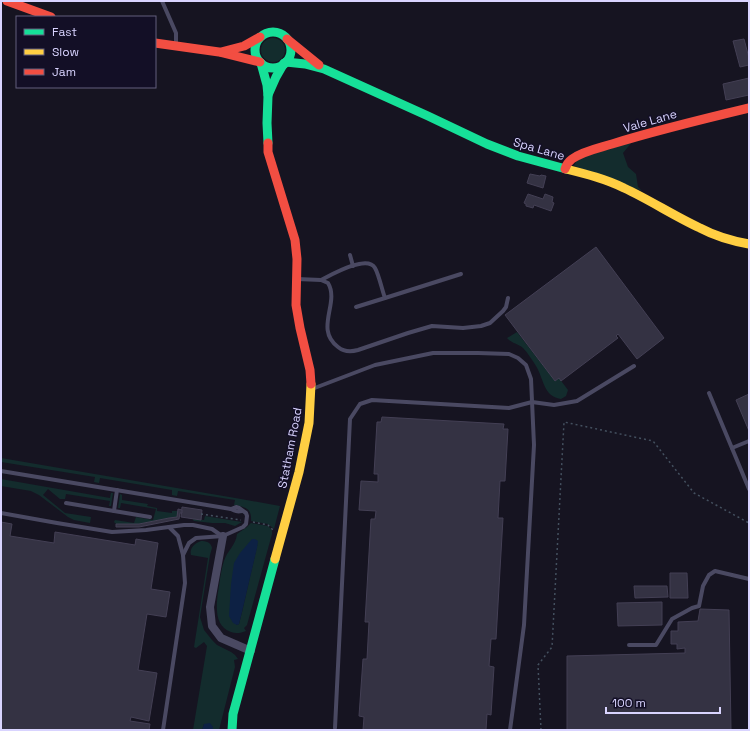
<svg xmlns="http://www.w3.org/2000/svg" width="750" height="731" font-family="'Space Grotesk',sans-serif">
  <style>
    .green { fill: #132c2d; fill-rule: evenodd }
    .water { fill: #0d2144 }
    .building { fill: #343243; stroke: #433f54 }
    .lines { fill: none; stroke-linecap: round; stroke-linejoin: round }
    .path { stroke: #44505f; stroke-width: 1.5; stroke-dasharray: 2 3; stroke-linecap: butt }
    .lane { stroke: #4a4962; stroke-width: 4 }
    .street { stroke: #4a4962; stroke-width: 8 }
    .fast { stroke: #16e098; stroke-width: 9 }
    .slow { stroke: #ffcf43; stroke-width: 9 }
    .jam { stroke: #f24e42; stroke-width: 9 }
    .labels { text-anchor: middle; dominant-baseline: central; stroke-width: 3; stroke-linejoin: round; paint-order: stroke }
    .street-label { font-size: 12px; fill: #d9d4ff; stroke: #130f26 }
  </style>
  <rect width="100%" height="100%" fill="#161421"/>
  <!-- green -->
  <g class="green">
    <circle cx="273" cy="50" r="12"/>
    <polygon points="632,142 623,153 628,167 636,174 638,187 642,191 574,166 576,162 582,157"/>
    <path d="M517,332l38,49 4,-3 9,12 -2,6 -5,3c-18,-3 -17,-20 -25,-33 -4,-6 -8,-13 -13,-18 -5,-4 -12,-5 -16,-10z"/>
    <path d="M1,458l240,41 39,7 -6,23 -6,-5 -17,-3c1,-13 -6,-14 -17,-16l1,-5 -57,-9 -1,5 -5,-1v-5l-72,-12 -1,5 -5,-1 1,-5 -94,-15z"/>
    <polygon points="1,479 110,498 111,493 113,493 111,506 109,506 110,501 66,494 65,499 60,499 48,489 43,495 65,513 91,517 90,523 74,520 68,517 39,495 31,491 1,486"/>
    <polygon points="120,494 122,495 122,500 148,504 147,506 157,508 157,511 172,513 172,511 178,511 177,517 169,518 139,524 116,524 114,522 115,520 134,523 136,517 153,520 156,509 121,503 120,508 118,508"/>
    <polygon points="205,516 242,522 235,526 225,523 212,523 194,521 193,520 193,519 204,520"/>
    <path d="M251,523l17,3 4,4v4l-25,91 -3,3 2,3c-5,2 -10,3 -15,1 -21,-7 -13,-37 -11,-53 1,-6 2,-12 4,-18 3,-10 12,-16 13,-27l10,-7zM258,542l-16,70 -3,12 -3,1z"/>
    <path d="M201,541c5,0 10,1 11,7l-2,7 -10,62 4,13 8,10 5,5 14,7 4,3 3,4 -4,1 1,7 -16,63h-6v-3l-9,-3 -2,6h-9l14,-84 -3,-4 -8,6 -2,-1 14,-89 -17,-3c-2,-7 4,-12 10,-14z"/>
  </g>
  <!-- water -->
  <g class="water">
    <polygon points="252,539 255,539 258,541 257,548 242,612 239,624 237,625 233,623 229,616 231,584 234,563 240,553"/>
    <polygon points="210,723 213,727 213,730 202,730 204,724"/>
  </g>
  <!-- building -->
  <g class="building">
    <polygon points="744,39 749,58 749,65 740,67 733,41"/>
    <polygon points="749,78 749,95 726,100 723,84"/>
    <polygon points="530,174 540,176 541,175 546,176 543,188 527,183"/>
    <polygon points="528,194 543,199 545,194 553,197 552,202 554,203 551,211 534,205 533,208 526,206 526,204 524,203"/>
    <polygon points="596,247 664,338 637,359 618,334 616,336 618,338 561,381 559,378 555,381 505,315"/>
    <polygon points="749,394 749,431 736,400"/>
    <polygon points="382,417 504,424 503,429 508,429 505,481 500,481 498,518 503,518 496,639 491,639 489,666 494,667 491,715 487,714 486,730 363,730 364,717 359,716 363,659 367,659 369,622 365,622 371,519 375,519 376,511 359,510 361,481 378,482 378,474 374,474 377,422 381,422"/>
    <polygon points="182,507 202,510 201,520 181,517"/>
    <polygon points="178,509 182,510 182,513 180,513 179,519 139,527 116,527 116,524 139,524 169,518 177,517"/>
    <polygon points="1,522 12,524 10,536 54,543 55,532 135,545 136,539 158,543 151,589 170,592 166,617 147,614 138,670 157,673 149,721 131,717 130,721 150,724 149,730 1,730"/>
    <polygon points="670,573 687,573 688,598 670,598"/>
    <polygon points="634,586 667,586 668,597 635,598"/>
    <polygon points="662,602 662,625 618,626 617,603"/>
    <polygon points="700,609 729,610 731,730 567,730 567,656 685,653 685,648 677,649 677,644 671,644 671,631 678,631 678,622 698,621"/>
  </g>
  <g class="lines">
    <!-- path -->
    <g class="path">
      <polyline points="201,514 241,520"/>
      <polyline points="253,522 268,525 273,530"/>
      <polyline points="541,730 538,665 552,647 564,422 653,441 694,493 749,523"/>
    </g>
    <!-- lane -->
    <g class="lane">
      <polyline points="162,1 176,33 176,46"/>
      <polyline points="350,255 353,266"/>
      <path d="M297,279l24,1 7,3c12,20 -14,46 10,64 6,5 13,5 20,3l50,-17 24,-7 31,2 18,-2 9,-3 13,-12 3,-4 2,-9"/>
      <path d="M321,280c10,-5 46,-26 54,-12 4,7 7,22 10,30l-29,9"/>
      <polyline points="385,298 461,274"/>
      <polyline points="312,389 375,365 433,353 478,353 509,354 518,358 526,365 531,379 534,445 524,625 510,730"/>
      <polyline points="709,393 749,489"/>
      <polyline points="732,448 749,441"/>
      <polyline points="1,471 231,509 236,507 239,508 246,513 247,516 246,524 243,527 223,536 196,538 189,543 183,555"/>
      <polyline points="66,503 150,517"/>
      <path d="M231,509c4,2 6,3 11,2"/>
      <polyline points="114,511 117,490"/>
      <polyline points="1,513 57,523 112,532 146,530 184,525 193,525 212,529 222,536"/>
      <polyline points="629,645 656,645 672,619 692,608 699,606 703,586 709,575 715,571 749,579"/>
      <polyline points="335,728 350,419 360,404 372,400 509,408 532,402 554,405 577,401 634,366"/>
      <polyline points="163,730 185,583 183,555 178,536 169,527"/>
    </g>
    <!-- street -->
    <polyline class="street" points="223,536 210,607 212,626 221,638 251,651"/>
    <!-- fast -->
    <g class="fast">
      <circle cx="273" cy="50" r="18"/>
      <polyline points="286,62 305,64 324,69 428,116 487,144 518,156 566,169"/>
      <polyline points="261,63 267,85 268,96 267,123 268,143"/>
      <polyline points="268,95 276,77 284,63"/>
      <polyline points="232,730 233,714 275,559"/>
    </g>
    <!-- slow -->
    <g class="slow">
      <path d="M566,169c20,5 40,10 58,19 26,12 50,28 76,40 15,8 32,13 49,16"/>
      <polyline points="275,559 299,472 309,423 311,384"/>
    </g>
    <!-- jam -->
    <g class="jam">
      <polyline points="7,1 51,17"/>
      <polyline points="287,39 319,65"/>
      <polyline points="155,43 219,52 260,62"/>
      <polyline points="221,52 244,46 260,37"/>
      <polyline points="268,143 268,152 295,240 297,259 296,305 300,328 310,370 311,384"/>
      <path d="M565,169c1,-4 3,-7 7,-10 11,-8 27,-11 40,-15 45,-14 91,-25 137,-36"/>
    </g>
  </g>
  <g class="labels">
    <!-- street labels -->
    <g class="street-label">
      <text transform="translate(650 121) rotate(-16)">Vale Lane</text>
      <text transform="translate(539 149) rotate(16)">Spa Lane</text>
      <text transform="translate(290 448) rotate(-79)">Statham Road</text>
    </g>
  </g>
  <!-- border -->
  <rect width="750" height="731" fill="none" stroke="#d9d4ff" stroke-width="4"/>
  <!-- legend -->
  <rect x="16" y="16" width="140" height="72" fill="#130f26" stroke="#625e7d"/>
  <rect x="24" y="29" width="20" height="6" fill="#16e098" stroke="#625e7d"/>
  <text x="52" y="36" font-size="12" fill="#d9d4ff">Fast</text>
  <rect x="24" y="49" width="20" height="6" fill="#ffcf43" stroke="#625e7d"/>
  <text x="52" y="56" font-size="12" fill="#d9d4ff">Slow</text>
  <rect x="24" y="69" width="20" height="6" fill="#f24e42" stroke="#625e7d"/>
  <text x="52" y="76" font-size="12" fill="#d9d4ff">Jam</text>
  <!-- scale -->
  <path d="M606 707v6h114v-6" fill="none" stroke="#d9d4ff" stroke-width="2"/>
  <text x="612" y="707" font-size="12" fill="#d9d4ff" stroke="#130f26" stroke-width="3" paint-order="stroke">100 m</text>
</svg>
